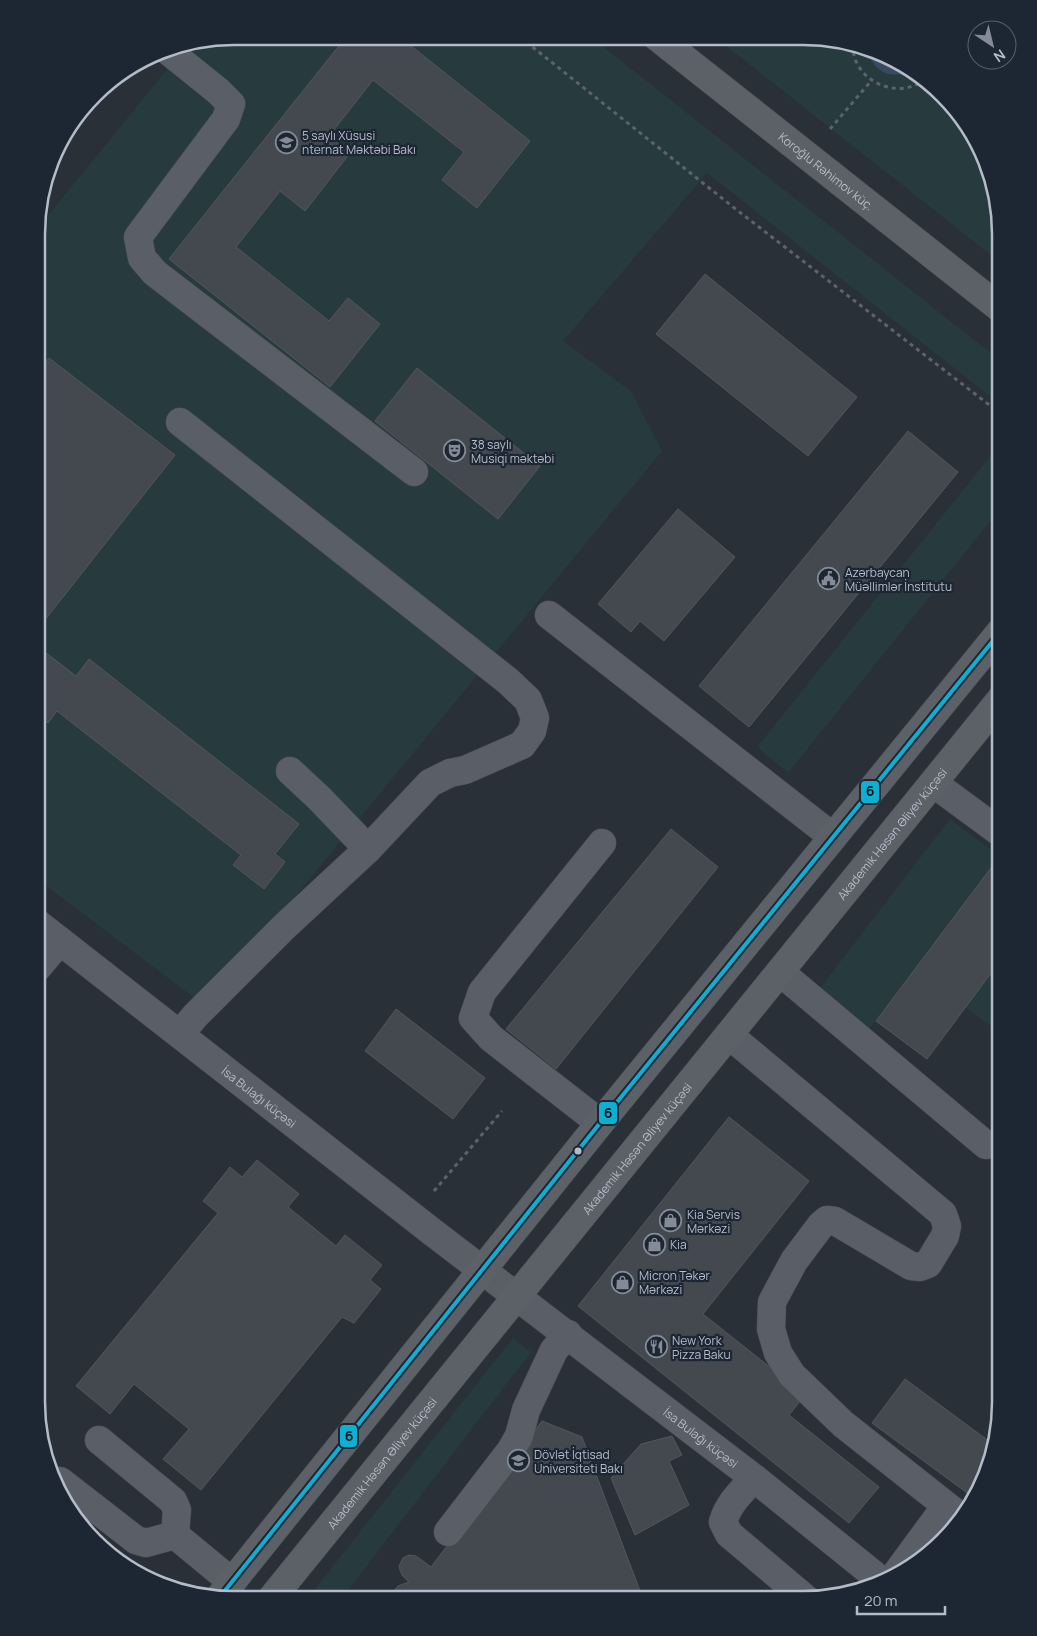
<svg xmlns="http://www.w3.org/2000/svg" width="1037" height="1636" font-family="Manrope,sans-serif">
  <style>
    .green { fill: #273a3e }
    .water { fill: #384963 }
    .building { fill: #444950; stroke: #52575f }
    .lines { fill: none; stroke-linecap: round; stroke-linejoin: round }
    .minor-casing { stroke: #484c53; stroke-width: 29 }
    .major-casing { stroke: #484c55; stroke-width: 29 }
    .path { stroke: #5d636a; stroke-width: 3; stroke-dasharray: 4 4; stroke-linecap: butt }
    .minor { stroke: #5a5e66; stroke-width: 28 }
    .major { stroke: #5c6168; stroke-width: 28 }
    .bus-1-casing { stroke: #1d2633; stroke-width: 8 }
    .bus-1 { stroke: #0dafd3; stroke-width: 4 }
    .bus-dot { fill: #b4bcc9; stroke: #1d2633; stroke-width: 2 }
    .labels { text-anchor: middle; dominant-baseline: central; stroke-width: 4.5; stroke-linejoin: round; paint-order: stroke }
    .poi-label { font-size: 12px; fill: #b4bcc9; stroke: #1d2633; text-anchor: start }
    .street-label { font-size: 12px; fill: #b4bcc9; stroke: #1d2633 }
    .rim { fill: none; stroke: #b4bcc9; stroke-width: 2.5 }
    .line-badge { stroke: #1d2633; stroke-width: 2 }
    .pale-badge-label { font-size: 14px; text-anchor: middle; font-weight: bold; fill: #111 }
  </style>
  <rect width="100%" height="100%" fill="#2a3038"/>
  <!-- green -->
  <g class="green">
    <polygon points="234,36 591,37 1001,361 1001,405 707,173 563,341 631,391 662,451 205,1006 37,879 38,228 186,46"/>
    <polygon points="716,38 829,38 879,51 923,77 960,114 986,158 1001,234 1001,263"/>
    <polygon points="1001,443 1001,508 788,773 757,747"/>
    <polygon points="950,819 999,856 876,1021 866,1031 817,992"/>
    <polygon points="1000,961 1000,1033 965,1007"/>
    <polygon points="513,1338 531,1352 342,1598 308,1598"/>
  </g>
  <!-- water -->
  <path class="water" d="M866,48l13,3 33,20c-24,9 -38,1 -46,-23z"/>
  <!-- building -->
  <g class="building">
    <polygon points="346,37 400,37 530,141 477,208 442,180 464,152 373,80 329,136 350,153 305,211 280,191 236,247 329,321 348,298 380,324 330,387 169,259"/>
    <polygon points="705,274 857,397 808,456 656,334"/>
    <polygon points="49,358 175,455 37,630 38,373"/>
    <polygon points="417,368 540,466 498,519 375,421"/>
    <polygon points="908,431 958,472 749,727 699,686"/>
    <polygon points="678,509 735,557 664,641 640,621 631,632 598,604"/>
    <polygon points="37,646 76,676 89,659 299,824 275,854 285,862 264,889 233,865 241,855 57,711 48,723 37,714"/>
    <polygon points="671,829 718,867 556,1069 506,1029"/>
    <polygon points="993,865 1001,871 1000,961 927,1059 876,1021"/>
    <polygon points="396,1009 485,1078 453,1119 365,1051"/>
    <polygon points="729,1117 809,1181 703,1314 805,1395 789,1415 879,1487 849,1523 578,1306"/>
    <polygon points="257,1160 299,1194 288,1207 336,1246 345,1235 382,1265 370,1280 381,1289 354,1323 342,1317 201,1490 163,1459 189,1429 134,1384 110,1414 76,1386 218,1213 203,1201 230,1167 242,1177"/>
    <polygon points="905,1379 994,1445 990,1466 974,1498 872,1423"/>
    <polygon points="542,1421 582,1437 643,1599 396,1599 394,1591 398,1586 409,1582 402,1575 400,1570 399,1566 403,1558 409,1555 416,1556 431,1567"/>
    <polygon points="672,1436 682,1455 669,1461 689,1505 635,1535 611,1478 641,1444"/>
  </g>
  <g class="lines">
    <defs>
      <g id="minor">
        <polyline points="167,50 218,91 231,104 226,119 138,237 142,258 155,273 414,472"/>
        <polyline points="549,615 833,837"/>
        <polyline points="290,771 319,798 368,849"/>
        <polyline points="933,783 1001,833"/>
        <path id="s1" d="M37,923l394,308 323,247 129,104"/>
        <polyline points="37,968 60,941"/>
        <polyline points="780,972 986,1145"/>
        <polyline points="180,1034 195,1016 284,927 368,849 430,783 450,773 465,770 522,745 532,731 535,718 528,700 508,681 180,422"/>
        <polyline points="729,1035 943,1214 947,1226 945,1236 928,1264 920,1267 911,1266 835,1221 827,1220 821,1225 794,1261 772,1302 771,1329 778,1353 792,1375 843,1424 962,1518"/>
        <polyline points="600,1123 491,1038 473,1018 482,992 602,843"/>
        <polyline points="99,1440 173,1501 177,1510 175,1535"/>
        <path d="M754,1478c-13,14 -26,26 -31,44l6,12 77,65"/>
        <polyline points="60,1481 136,1540 146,1543 175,1535 232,1582"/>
        <polyline points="448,1532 511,1450 519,1436 526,1410 554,1350 568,1334"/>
        <polyline points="896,1574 946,1506"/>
      </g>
      <g id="major">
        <path id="s2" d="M657,37l344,272"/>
        <polyline points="219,1598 600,1123 1001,631"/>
        <path id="s3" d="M272,1598l729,-899"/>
      </g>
    </defs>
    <!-- minor casing -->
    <use href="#minor" class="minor-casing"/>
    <!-- major casing -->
    <use href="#major" class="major-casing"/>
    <!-- path -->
    <g class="path">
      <polyline points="520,37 733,207 1001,414"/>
      <path d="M853,44c-2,36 45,58 72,35"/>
      <polyline points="830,129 871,81"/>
      <polyline points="992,791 1001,779"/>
      <polyline points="434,1191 502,1111"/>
    </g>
    <!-- minor -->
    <use href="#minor" class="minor"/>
    <!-- major -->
    <use href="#major" class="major"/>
    <defs>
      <polyline id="bus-1" points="219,1598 600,1123 1001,631"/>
    </defs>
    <!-- bus-1 casing -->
    <use href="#bus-1" class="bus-1-casing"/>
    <!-- bus-1 -->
    <use href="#bus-1" class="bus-1"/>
  </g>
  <!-- icons -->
  <defs>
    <symbol id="school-ring" viewBox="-11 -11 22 22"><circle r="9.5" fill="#1d2633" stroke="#848b96" stroke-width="1.5"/><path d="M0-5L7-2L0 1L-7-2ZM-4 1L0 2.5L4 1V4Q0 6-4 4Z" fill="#848b96"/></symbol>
    <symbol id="theatre-ring" viewBox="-11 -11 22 22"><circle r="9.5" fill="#1d2633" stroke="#848b96" stroke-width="1.5"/><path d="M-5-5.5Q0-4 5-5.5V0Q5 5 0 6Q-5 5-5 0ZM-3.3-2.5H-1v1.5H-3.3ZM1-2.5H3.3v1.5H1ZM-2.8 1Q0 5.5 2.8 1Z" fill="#848b96"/></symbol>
    <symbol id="civic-ring" viewBox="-11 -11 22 22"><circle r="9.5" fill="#1d2633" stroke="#848b96" stroke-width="1.5"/><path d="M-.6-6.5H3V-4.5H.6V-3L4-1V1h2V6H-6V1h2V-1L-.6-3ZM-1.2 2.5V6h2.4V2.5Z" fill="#848b96"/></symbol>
    <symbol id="shop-ring" viewBox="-11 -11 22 22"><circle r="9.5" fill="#1d2633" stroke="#848b96" stroke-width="1.5"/><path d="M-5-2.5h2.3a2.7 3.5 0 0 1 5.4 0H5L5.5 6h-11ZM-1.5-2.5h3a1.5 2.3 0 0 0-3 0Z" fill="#848b96"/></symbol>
    <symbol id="restaurant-ring" viewBox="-11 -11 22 22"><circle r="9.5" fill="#1d2633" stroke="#848b96" stroke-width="1.5"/><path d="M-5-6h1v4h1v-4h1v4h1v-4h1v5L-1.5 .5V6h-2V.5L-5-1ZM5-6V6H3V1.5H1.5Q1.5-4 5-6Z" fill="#848b96"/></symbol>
    <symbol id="university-ring" viewBox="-11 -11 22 22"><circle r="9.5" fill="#1d2633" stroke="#848b96" stroke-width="1.5"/><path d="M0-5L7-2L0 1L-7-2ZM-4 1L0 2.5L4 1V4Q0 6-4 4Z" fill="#848b96"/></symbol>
  </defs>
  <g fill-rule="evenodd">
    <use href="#school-ring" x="274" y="130" width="25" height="25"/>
    <use href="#theatre-ring" x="442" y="438" width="25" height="25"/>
    <use href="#civic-ring" x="816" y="566" width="25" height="25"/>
    <use href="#shop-ring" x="658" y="1208" width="25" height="25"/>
    <use href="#shop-ring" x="642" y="1232" width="25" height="25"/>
    <use href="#shop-ring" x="610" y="1270" width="25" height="25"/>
    <use href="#restaurant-ring" x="644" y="1334" width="25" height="25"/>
    <use href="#university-ring" x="506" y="1448" width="25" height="25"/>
  </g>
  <!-- markers -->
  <circle class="bus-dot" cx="578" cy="1151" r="4.5"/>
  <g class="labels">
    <!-- poi labels -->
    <g class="poi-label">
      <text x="302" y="135">5 saylı Xüsusi<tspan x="302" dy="14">nternat Məktəbi Bakı</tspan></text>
      <text x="471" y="444">38 saylı<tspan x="471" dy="14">Musiqi məktəbi</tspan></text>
      <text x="845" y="572">Azərbaycan<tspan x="845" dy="14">Müəllimlər İnstitutu</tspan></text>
      <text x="687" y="1214">Kia Servis<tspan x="687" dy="14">Mərkəzi</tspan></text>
      <text x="670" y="1244">Kia</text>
      <text x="639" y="1275">Micron Təkər<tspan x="639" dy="14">Mərkəzi</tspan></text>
      <text x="672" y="1340">New York<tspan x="672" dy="14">Pizza Baku</tspan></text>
      <text x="534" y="1454">Dövlət İqtisad<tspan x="534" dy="14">Universiteti Bakı</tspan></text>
    </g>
    <!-- street labels -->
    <g class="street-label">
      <text stroke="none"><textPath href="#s2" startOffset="216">Koroğlu Rəhimov küç.</textPath></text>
      <text stroke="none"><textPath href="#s3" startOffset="984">Akademik Həsən Əliyev küçəsi</textPath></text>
      <text stroke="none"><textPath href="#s1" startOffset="282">İsa Bulağı küçəsi</textPath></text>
      <text stroke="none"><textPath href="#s3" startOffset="579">Akademik Həsən Əliyev küçəsi</textPath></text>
      <text stroke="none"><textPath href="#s1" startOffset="840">İsa Bulağı küçəsi</textPath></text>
      <text stroke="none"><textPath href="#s3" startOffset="174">Akademik Həsən Əliyev küçəsi</textPath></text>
    </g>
  </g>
  <!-- crop -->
  <path d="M0 0H1037V1636H0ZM234 45H803A189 189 0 0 1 992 234V1402A189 189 0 0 1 803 1591H234A189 189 0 0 1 45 1402V234A189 189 0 0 1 234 45Z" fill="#1d2633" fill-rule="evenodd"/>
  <path class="rim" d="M234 45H803A189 189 0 0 1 992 234V1402A189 189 0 0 1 803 1591H234A189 189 0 0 1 45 1402V234A189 189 0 0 1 234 45Z"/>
  <g class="line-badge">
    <rect x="860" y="780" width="20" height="24" rx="5" fill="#0dafd3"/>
    <rect x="598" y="1101" width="20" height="24" rx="5" fill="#0dafd3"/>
    <rect x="339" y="1424" width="19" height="24" rx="5" fill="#0dafd3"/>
  </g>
  <g class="pale-badge-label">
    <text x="870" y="796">6</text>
    <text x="608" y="1118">6</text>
    <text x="349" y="1441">6</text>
  </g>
  <!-- north arrow -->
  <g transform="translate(992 45) rotate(145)"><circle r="24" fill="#1d2633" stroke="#59626f"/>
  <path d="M0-4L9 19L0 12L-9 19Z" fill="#848b96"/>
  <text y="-8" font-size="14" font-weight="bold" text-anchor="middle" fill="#b4bcc9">N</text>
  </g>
  <!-- scale -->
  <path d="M857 1606v8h88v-8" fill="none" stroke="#b4bcc9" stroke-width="2.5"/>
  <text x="864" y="1606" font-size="15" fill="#b4bcc9" stroke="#1d2633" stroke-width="4" paint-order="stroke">20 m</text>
</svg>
